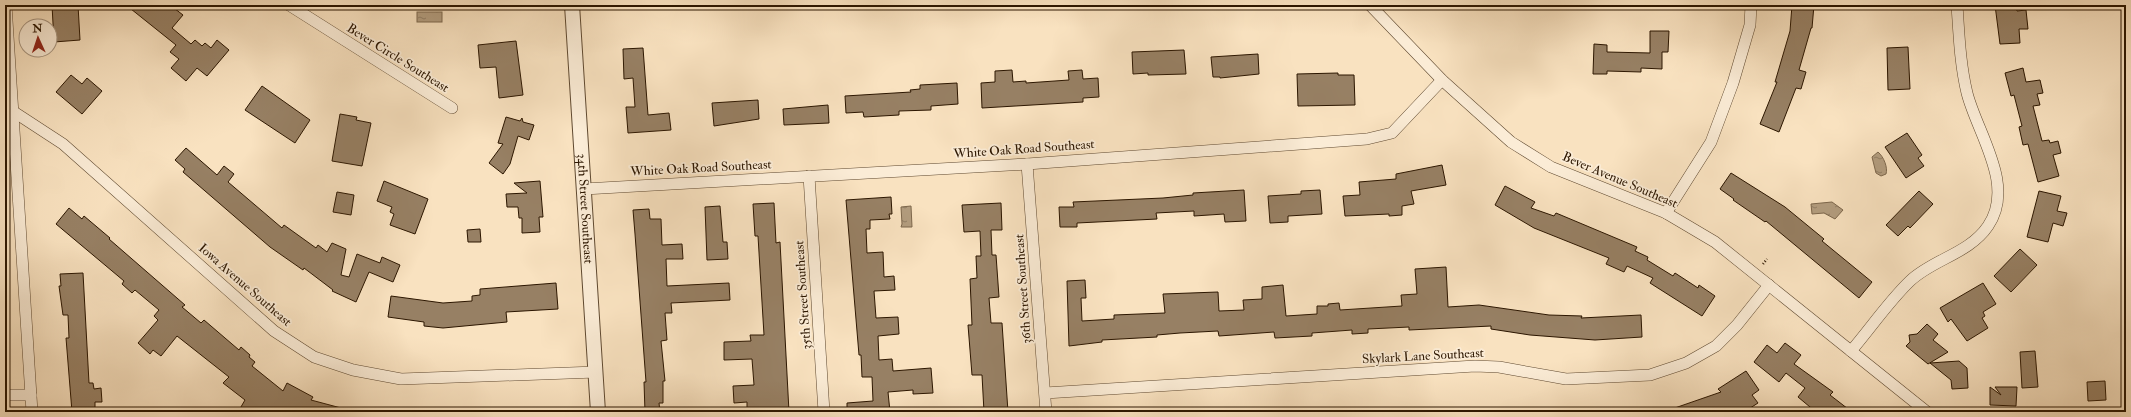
<svg xmlns="http://www.w3.org/2000/svg" width="2131" height="417" font-family="'IM FELL Double Pica',serif">
  <style>
    .water { fill: url(#water-ripples); stroke: #7d674c }
    .building { fill: #978064; stroke: #2c1600 }
    .lines { fill: none; stroke-linecap: round; stroke-linejoin: round }
    .minor-casing { stroke: #5f4930; stroke-width: 12 }
    .tertiary-casing { stroke: #5f4930; stroke-width: 16 }
    .path { stroke: #2c1600; stroke-width: 2.5; stroke-dasharray: 1 2; stroke-linecap: butt }
    .minor { stroke: #fbecd6; stroke-width: 11 }
    .tertiary { stroke: #fbecd6; stroke-width: 14 }
    .labels { text-anchor: middle; dominant-baseline: central; stroke-width: 3.5; stroke-linejoin: round; paint-order: stroke }
    .street-label { font-size: 13px; fill: #2c1600; stroke: #fbecd6 }
  </style>
  <defs>
    <pattern id="water-ripples" width="26" height="14" patternUnits="userSpaceOnUse"><rect width="26" height="14" fill="#b39d7f"/><path d="M2 4q2-2 4 0t4 0M15 11q2-2 4 0t4 0" fill="none" stroke="#927f66"/></pattern>
  </defs>
  <rect width="100%" height="100%" fill="#f9e2c0"/>
  <filter id="stains"><feTurbulence type="fractalNoise" baseFrequency=".005" numOctaves="4"/><feColorMatrix values="0 0 0 0 .2 0 0 0 0 .09 0 0 0 0 .02 0 0 0 .5 -.17"/></filter>
  <radialGradient id="worn" r=".72"><stop offset=".6" stop-color="#630" stop-opacity="0"/><stop offset="1" stop-color="#630" stop-opacity=".3"/></radialGradient>
  <!-- water -->
  <g class="water">
    <rect x="417" y="12" width="25" height="10"/>
    <path d="M1878,152c6,5 10,16 8,22l-5,2 -5,-3 -4,-16z"/>
    <polygon points="1832,202 1843,210 1835,219 1824,213 1812,214 1811,204"/>
    <polygon points="911,206 912,227 901,227 902,224 901,207"/>
  </g>
  <!-- building -->
  <g class="building">
    <polygon points="52,5 78,5 80,40 54,42"/>
    <polygon points="126,5 170,5 183,15 172,28 191,44 195,40 202,46 205,43 211,48 217,40 229,50 207,76 197,68 186,81 171,68 179,59 170,52 176,45"/>
    <polygon points="1792,5 1814,5 1812,28 1811,28 1799,70 1806,72 1801,89 1796,88 1779,132 1760,124 1777,82 1775,82 1790,31"/>
    <polygon points="1995,5 2016,5 2017,11 2026,10 2028,29 2019,29 2020,43 2000,44"/>
    <polygon points="1650,31 1669,31 1668,52 1662,52 1662,69 1641,68 1641,72 1607,71 1607,74 1593,74 1594,44 1607,45 1607,52 1650,53"/>
    <polygon points="516,41 523,95 499,98 496,67 480,68 478,45"/>
    <polygon points="1908,47 1910,89 1888,90 1887,48"/>
    <polygon points="643,48 648,115 669,113 671,130 628,133 626,107 635,107 633,78 624,79 623,49"/>
    <polygon points="1184,50 1186,74 1148,75 1148,73 1133,74 1132,52"/>
    <polygon points="1258,54 1259,74 1220,78 1220,77 1213,77 1211,57"/>
    <polygon points="2023,68 2026,82 2040,80 2043,93 2037,94 2040,105 2033,106 2042,141 2049,140 2050,143 2058,141 2061,153 2053,155 2059,176 2038,182 2028,144 2023,145 2019,127 2022,126 2014,95 2011,96 2005,73"/>
    <polygon points="1012,70 1013,82 1026,81 1026,83 1069,80 1068,71 1082,70 1083,79 1098,78 1099,97 1083,98 1083,102 982,108 981,83 995,82 995,71"/>
    <polygon points="1338,73 1338,75 1354,75 1355,105 1298,106 1297,74"/>
    <polygon points="71,75 82,84 87,78 102,91 82,114 56,92"/>
    <polygon points="957,83 958,104 931,106 931,110 899,111 899,115 864,117 863,112 846,113 845,96 911,92 910,90 920,89 920,85"/>
    <polygon points="262,86 310,120 295,143 245,110"/>
    <polygon points="758,100 759,119 714,126 712,103"/>
    <polygon points="828,105 829,123 784,125 783,109"/>
    <polygon points="340,114 357,117 356,120 371,123 362,166 332,161"/>
    <polygon points="506,117 520,121 522,118 523,122 534,125 529,140 518,136 510,164 503,174 489,163 503,144 498,143"/>
    <polygon points="1907,133 1922,155 1918,158 1924,166 1906,178 1885,147"/>
    <polygon points="186,148 217,175 224,166 234,174 228,182 282,228 284,225 316,248 318,245 327,252 332,243 346,249 341,275 349,277 357,254 380,263 382,257 400,265 393,282 369,272 356,302 332,291 333,290 304,268 303,270 270,247 183,172 185,169 175,160"/>
    <polygon points="1442,165 1446,185 1411,191 1414,204 1402,206 1402,215 1389,216 1389,214 1345,216 1343,196 1360,195 1359,182 1396,179 1396,174"/>
    <polygon points="1731,173 1785,207 1824,239 1822,241 1872,282 1859,298 1766,221 1765,222 1733,200 1734,199 1720,189"/>
    <polygon points="384,181 428,199 415,234 390,225 394,214 390,212 392,207 377,201"/>
    <polygon points="540,181 543,217 539,217 540,232 522,233 522,218 519,218 518,207 507,207 506,194 527,193 514,183"/>
    <polygon points="1505,186 1535,202 1531,208 1554,216 1556,213 1637,247 1635,251 1648,257 1647,260 1673,276 1675,273 1698,288 1699,285 1715,296 1702,316 1650,283 1653,278 1627,266 1624,272 1606,264 1609,258 1534,228 1495,205"/>
    <polygon points="1244,190 1246,221 1225,222 1224,214 1194,216 1194,211 1156,213 1157,219 1077,223 1077,227 1060,227 1059,207 1074,207 1073,202 1163,198 1193,195 1193,193"/>
    <polygon points="1320,190 1322,214 1288,216 1288,222 1270,223 1268,196 1301,194 1301,191"/>
    <polygon points="1919,191 1933,204 1910,228 1908,226 1898,236 1886,225"/>
    <polygon points="2039,191 2061,196 2057,211 2067,213 2063,226 2053,223 2048,242 2027,237"/>
    <polygon points="337,192 354,195 351,215 333,212"/>
    <polygon points="891,197 892,214 889,214 890,219 870,220 870,229 866,229 867,253 883,252 884,277 894,276 895,290 874,291 876,318 898,317 899,334 878,336 879,360 892,359 893,371 931,368 933,393 913,394 913,390 888,392 890,412 847,412 847,403 873,401 872,377 862,377 861,355 859,355 846,200"/>
    <polygon points="774,203 776,243 780,242 789,412 747,412 747,402 734,403 733,386 754,385 752,359 724,360 724,342 751,341 750,335 764,335 758,236 755,236 753,204"/>
    <polygon points="1001,203 1002,230 991,230 992,255 996,255 999,297 989,298 991,323 1002,323 1008,412 984,412 982,375 972,375 968,325 972,325 970,279 977,278 976,256 981,256 980,231 964,232 962,205"/>
    <polygon points="720,206 723,242 727,242 728,259 707,260 705,207"/>
    <polygon points="69,208 82,219 84,216 110,238 109,239 185,305 182,307 201,323 204,320 239,350 241,347 250,355 249,357 255,362 252,366 283,391 287,383 313,397 311,400 341,408 340,412 238,412 245,400 223,383 229,377 177,336 161,356 153,350 150,354 138,343 158,320 154,316 159,310 135,290 132,293 122,284 124,281 56,224"/>
    <polygon points="649,209 650,219 661,219 662,245 682,244 683,259 666,259 667,286 729,283 730,300 671,303 672,313 665,313 667,340 661,341 665,381 663,381 663,403 659,403 660,412 645,412 644,382 646,382 635,234 633,210"/>
    <polygon points="480,229 481,242 468,242 467,230"/>
    <polygon points="2020,249 2037,265 2011,292 1994,276"/>
    <polygon points="1446,267 1448,307 1479,305 1549,315 1582,316 1581,318 1641,315 1642,337 1595,340 1530,335 1491,329 1491,326 1409,330 1409,327 1368,329 1368,333 1352,334 1352,330 1312,333 1312,336 1275,338 1274,332 1219,336 1218,331 1180,333 1157,335 1157,337 1102,340 1102,342 1069,346 1067,281 1085,280 1086,298 1081,298 1082,321 1114,319 1114,315 1165,313 1163,294 1218,292 1219,311 1244,310 1243,300 1262,299 1262,287 1283,285 1286,316 1317,314 1317,306 1328,306 1328,304 1339,303 1340,310 1402,306 1401,295 1417,294 1415,269"/>
    <polygon points="83,273 89,383 93,383 94,389 101,388 102,402 95,402 95,411 72,412 66,338 69,338 68,315 63,315 59,286 61,286 60,274"/>
    <polygon points="556,283 558,309 506,312 507,322 443,328 424,326 424,322 388,317 391,296 443,303 472,301 472,296 480,295 480,289"/>
    <polygon points="1983,283 1996,304 1983,312 1985,316 1982,318 1988,328 1967,341 1951,319 1948,322 1940,308"/>
    <polygon points="1927,324 1938,334 1933,340 1948,352 1928,364 1906,346 1910,342 1909,335 1917,334"/>
    <polygon points="1785,343 1801,355 1794,364 1833,392 1830,395 1852,412 1816,412 1798,397 1805,388 1786,373 1779,382 1754,362 1767,345 1777,353"/>
    <polygon points="2035,351 2038,387 2022,388 2020,352"/>
    <polygon points="1959,361 1967,368 1968,388 1952,389 1951,380 1930,363"/>
    <polygon points="1746,371 1759,390 1752,395 1758,403 1744,412 1670,412 1669,410 1721,392 1718,389"/>
    <polygon points="2105,381 2106,400 2088,401 2087,382"/>
    <polygon points="1990,387 2001,395 1995,387 2017,387 2016,406 1990,405"/>
  </g>
  <g class="lines">
    <defs>
      <g id="minor">
        <polyline points="6,5 32,412"/>
        <polyline points="289,5 452,108"/>
        <polyline points="1370,5 1442,80 1511,142 1551,167 1666,213 1715,242 1927,412"/>
        <polyline points="14,112 63,144 274,331 314,357 353,370 401,379 596,372"/>
        <polyline points="1027,164 1046,412"/>
        <polyline points="809,176 824,412"/>
        <polyline points="584,189 1027,164 1367,139 1392,133 1442,80"/>
        <polyline points="1666,213 1711,142 1733,83 1750,25 1751,5"/>
        <path d="M1851,351c19,-22 38,-50 59,-70 23,-22 59,-27 78,-55 28,-41 -11,-93 -21,-133 -7,-29 -8,-59 -10,-88"/>
        <polyline points="1045,393 1475,366 1499,367 1566,379 1650,375 1686,363 1716,346 1737,325 1769,285"/>
        <polyline points="5,395 31,395"/>
      </g>
      <g id="tertiary">
        <path id="s1" d="M572,5l26,407"/>
      </g>
    </defs>
    <!-- minor casing -->
    <use href="#minor" class="minor-casing"/>
    <!-- tertiary casing -->
    <use href="#tertiary" class="tertiary-casing"/>
    <!-- path -->
    <polyline class="path" points="1763,264 1767,259"/>
    <!-- minor -->
    <use href="#minor" class="minor"/>
    <!-- tertiary -->
    <use href="#tertiary" class="tertiary"/>
  </g>
  <g class="labels">
    <!-- street labels -->
    <g class="street-label">
      <text transform="translate(398 58) rotate(32)">Bever Circle Southeast</text>
      <text transform="translate(1024 149) rotate(-4)">White Oak Road Southeast</text>
      <text transform="translate(701 168) rotate(-3)">White Oak Road Southeast</text>
      <text transform="translate(1620 180) rotate(23)">Bever Avenue Southeast</text>
      <text stroke="none"><textPath href="#s1" startOffset="204">34th Street Southeast</textPath></text>
      <text transform="translate(245 285) rotate(41)">Iowa Avenue Southeast</text>
      <text transform="translate(1023 289) rotate(-94)">36th Street Southeast</text>
      <text transform="translate(803 295) rotate(-94)">35th Street Southeast</text>
      <text transform="translate(1423 356) rotate(-3)">Skylark Lane Southeast</text>
    </g>
  </g>
  <!-- margin -->
  <rect width="2131" height="417" fill="none" stroke="#f9e2c0" stroke-width="20"/>
  <rect x="6" y="6" width="2119" height="405" fill="none" stroke="#2c1600" stroke-width="2"/>
  <rect x="10" y="10" width="2111" height="397" fill="none" stroke="#2c1600"/>
  <!-- north arrow -->
  <g transform="translate(38 38) rotate(357)"><circle r="19" fill="#fbecd6" stroke="#a89680"/>
  <path d="M0-3L7 15L0 10L-7 15Z" fill="#8f2418"/>
  <text y="-6" font-size="11" font-weight="bold" text-anchor="middle" fill="#2c1600">N</text>
  </g>
  <rect width="100%" height="100%" filter="url(#stains)"/>
  <rect width="100%" height="100%" fill="url(#worn)"/>
</svg>
